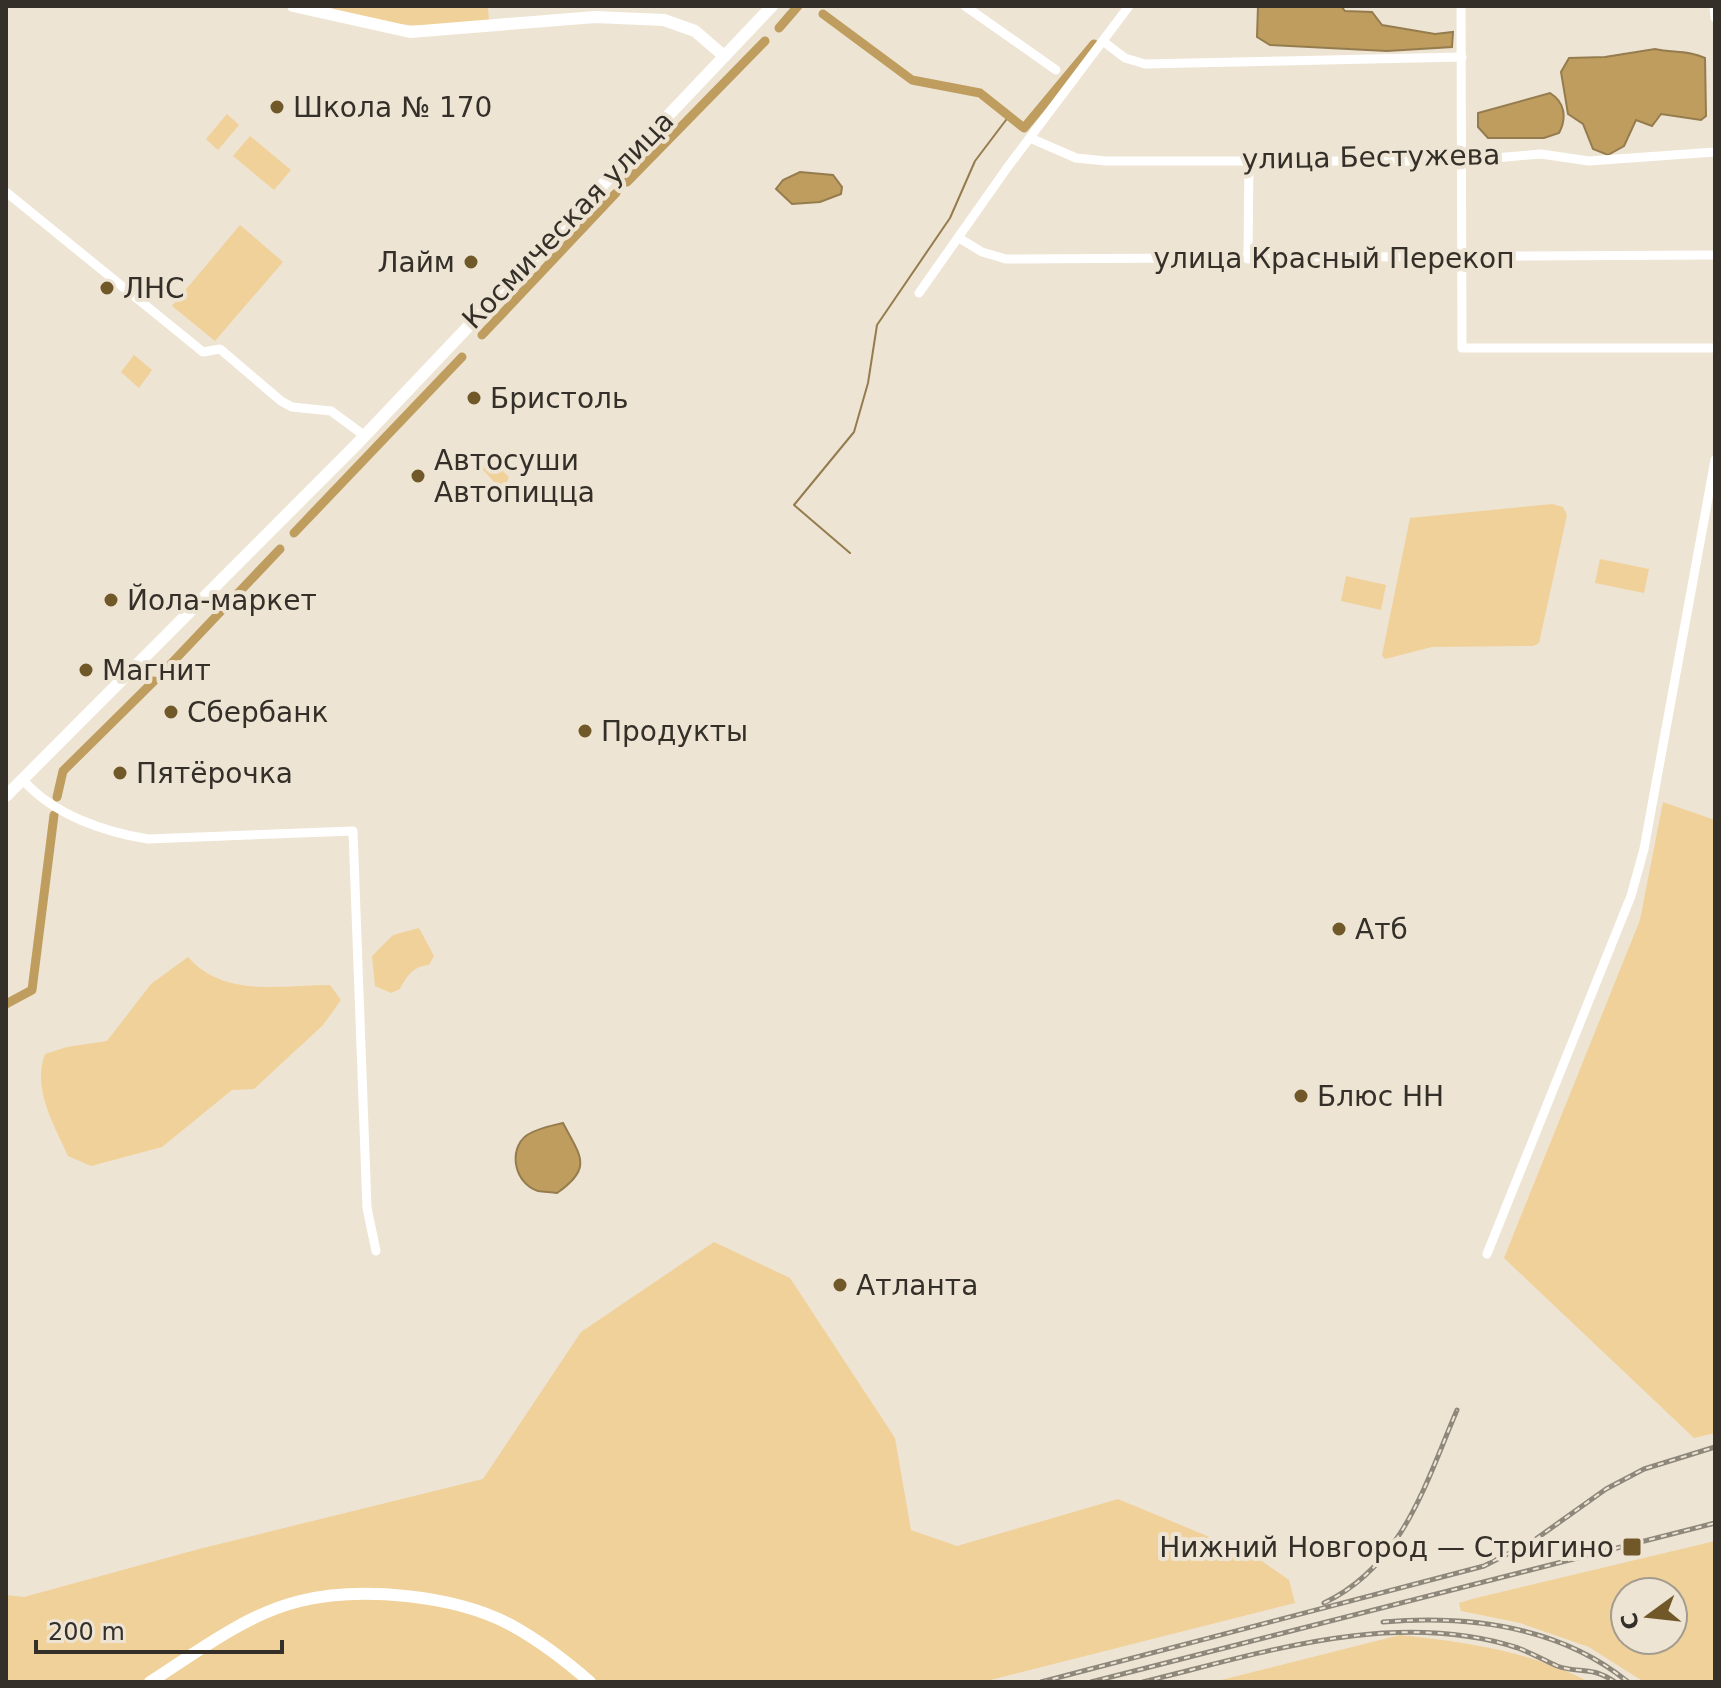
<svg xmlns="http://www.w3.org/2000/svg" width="1721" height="1688" font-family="'DejaVu Sans',sans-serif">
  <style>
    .green { fill: #f0d19a; fill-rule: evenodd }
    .water { fill: #bf9d5e; stroke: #957c4e; stroke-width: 2 }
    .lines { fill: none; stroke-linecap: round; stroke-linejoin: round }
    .stream { stroke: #957c4e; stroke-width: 2 }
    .canal { stroke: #bf9d5e; stroke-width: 9 }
    .street { stroke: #fff; stroke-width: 9 }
    .secondary { stroke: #fff; stroke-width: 12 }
    .rail-casing { stroke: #8e877b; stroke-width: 5 }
    .rail { stroke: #eee4d3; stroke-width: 2; stroke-dasharray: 6; stroke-linecap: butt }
    .poi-dot { fill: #715829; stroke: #eee4d3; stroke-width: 3 }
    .labels { text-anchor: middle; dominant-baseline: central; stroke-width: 8; stroke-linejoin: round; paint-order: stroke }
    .poi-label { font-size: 28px; fill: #343029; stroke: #eee4d3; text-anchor: start }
    .street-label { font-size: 28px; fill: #343029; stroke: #eee4d3 }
  </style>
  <rect width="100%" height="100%" fill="#eee4d3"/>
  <!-- green -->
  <g class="green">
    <path d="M333,6h155l1,15c-60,7 -98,7 -156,-11z"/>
    <polygon points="227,114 239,125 218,150 206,139"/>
    <polygon points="250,136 291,170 274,190 233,156"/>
    <polygon points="240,225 283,262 215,341 172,306"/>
    <polygon points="134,355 152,370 139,388 121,372"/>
    <polygon points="493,461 509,477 505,487 497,485 483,470 485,462"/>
    <polygon points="1552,504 1563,507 1567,515 1539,643 1533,646 1432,647 1385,659 1382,655 1410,518"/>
    <polygon points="1600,559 1649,569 1644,593 1595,583"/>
    <polygon points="1346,576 1386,585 1381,610 1341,601"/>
    <polygon points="1663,802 1715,820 1715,1433 1694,1438 1504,1258 1640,920"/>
    <path d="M419,928l15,28 -5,9c-15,1 -23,11 -29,24l-9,4 -16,-7 -3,-30 21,-21z"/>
    <path d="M188,957c36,41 92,28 142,28l11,15 -18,25 -69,64 -22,1 -70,57 -71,19 -23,-10c-14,-32 -36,-67 -23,-102l22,-7 40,-6 44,-57z"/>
    <polygon points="714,1242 790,1278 895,1438 911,1530 957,1546 1118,1499 1253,1555 1289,1580 1295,1603 982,1682 6,1682 6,1595 24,1597 199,1549 483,1479 581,1332"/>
    <path d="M1715,1541v141h-71l-55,-35 -69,-24 -59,-12 -2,-8 13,-4zM1625,1592h48v48h-48z"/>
    <path d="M1400,1635c65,7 131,16 189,47h-376z"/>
  </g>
  <!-- water -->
  <g class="water">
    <polygon points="1258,6 1341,6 1345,11 1372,12 1382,25 1435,34 1453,32 1452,47 1387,51 1270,45 1257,37"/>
    <path d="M1655,49c18,4 33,1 50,9l1,58 -5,4 -40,-6 -9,12 -16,-6 -12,26 -16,9 -15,-6 -10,-25 -15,-10 -7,-42 8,-14 36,-1z"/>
    <path d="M1550,93c15,9 17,25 9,40l-15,5h-56l-10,-11v-14z"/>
    <polygon points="800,172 833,175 842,187 841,194 820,202 792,204 776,189 783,180"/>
    <path d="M563,1123c18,34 30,45 -6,70 -6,-1 -13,-1 -19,-2 -23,-7 -31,-41 -11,-56 11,-7 23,-9 36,-12z"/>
  </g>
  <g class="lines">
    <!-- stream -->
    <polyline class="stream" points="850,553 794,505 854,432 868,383 877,325 950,218 975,161 1009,116"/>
    <!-- canal -->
    <g class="canal">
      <polyline points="823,14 912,80 980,93 1024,128 1094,44"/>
      <polyline points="779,28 798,6"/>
      <polyline points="627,182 765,41"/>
      <polyline points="482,335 616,193"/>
      <polyline points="294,533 462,357"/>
      <polyline points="167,668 280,549"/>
      <polyline points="57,797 63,771 154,681"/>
      <polyline points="6,1004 32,990 54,815"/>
    </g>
    <!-- street -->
    <g class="street">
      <polyline points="965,6 1056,70"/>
      <polyline points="1461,6 1462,348 1715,348"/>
      <polyline points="1714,6 1715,18"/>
      <polyline points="1104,42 1125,58 1145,64 1462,57"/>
      <polyline points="1030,138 1076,158 1106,161 1461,161 1541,154 1589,161 1715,152"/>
      <polyline points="6,192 203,352 220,349 281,401 292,407 331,411 365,436"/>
      <polyline points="959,238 982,252 1006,259 1715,255"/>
      <polyline points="1248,259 1249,159"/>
      <polyline points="919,293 1007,168 1129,6"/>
      <path d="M23,780c31,35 81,52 125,59l205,-8 14,377 9,43"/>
      <polyline points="1487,1254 1631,896 1644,849 1715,460"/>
    </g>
    <!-- secondary -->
    <g class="secondary">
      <polyline points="293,6 410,32 595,17 664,20 695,31 724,56"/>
      <polyline points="6,796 355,446 772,6"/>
      <path d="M150,1682c47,-30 96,-68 150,-81 61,-15 155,-6 211,24 29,16 54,35 79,57"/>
    </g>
    <defs>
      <g id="rail">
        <path d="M1324,1603c78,-37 101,-118 133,-193"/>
        <path d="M1383,1622c86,-7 176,4 245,60"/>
        <polyline points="1041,1682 1484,1566 1533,1541 1606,1489 1644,1469 1715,1447"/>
        <polyline points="1091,1682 1715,1523"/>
        <path d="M1143,1682c119,-29 252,-74 375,-34 13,5 26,12 39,18 23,8 33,-1 58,16"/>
      </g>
    </defs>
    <!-- rail casing -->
    <use href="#rail" class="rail-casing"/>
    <!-- rail -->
    <use href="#rail" class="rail"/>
  </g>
  <!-- markers -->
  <g class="poi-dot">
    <circle cx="277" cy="107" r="8"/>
    <circle cx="471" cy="262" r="8"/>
    <circle cx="107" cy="288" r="8"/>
    <circle cx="474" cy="398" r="8"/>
    <circle cx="418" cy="476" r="8"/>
    <circle cx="111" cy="600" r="8"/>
    <circle cx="86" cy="670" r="8"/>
    <circle cx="171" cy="712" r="8"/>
    <circle cx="585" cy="731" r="8"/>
    <circle cx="120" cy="773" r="8"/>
    <circle cx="1339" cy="929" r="8"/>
    <circle cx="1301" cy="1096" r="8"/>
    <circle cx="840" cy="1285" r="8"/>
    <rect x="1622" y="1537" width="20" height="20" rx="4"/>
  </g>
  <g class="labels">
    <!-- poi labels -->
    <g class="poi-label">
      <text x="293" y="107">Школа № 170</text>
      <text x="455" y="262" text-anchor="end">Лайм</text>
      <text x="123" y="288">ЛНС</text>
      <text x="490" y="398">Бристоль</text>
      <text x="434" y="460">Автосуши<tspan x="434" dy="32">Автопицца</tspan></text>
      <text x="127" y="600">Йола-маркет</text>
      <text x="102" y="670">Магнит</text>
      <text x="187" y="712">Сбербанк</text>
      <text x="601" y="731">Продукты</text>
      <text x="136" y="773">Пятёрочка</text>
      <text x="1355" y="929">Атб</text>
      <text x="1317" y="1096">Блюс НН</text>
      <text x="856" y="1285">Атланта</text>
      <text x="1614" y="1547" text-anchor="end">Нижний Новгород — Стригино</text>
    </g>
    <!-- street labels -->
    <g class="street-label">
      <text transform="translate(1371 157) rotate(-1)">улица Бестужева</text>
      <text transform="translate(568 220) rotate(-46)">Космическая улица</text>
      <text x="1334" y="258">улица Красный Перекоп</text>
    </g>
  </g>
  <!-- border -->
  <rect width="1721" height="1688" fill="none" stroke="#343029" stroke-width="16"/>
  <!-- north arrow -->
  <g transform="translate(1649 1616) rotate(255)"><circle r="38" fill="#eee4d3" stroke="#a49c8f" stroke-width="2"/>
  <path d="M0-6L14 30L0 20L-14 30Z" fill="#715829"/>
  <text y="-12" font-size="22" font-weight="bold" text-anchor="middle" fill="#343029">С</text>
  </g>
  <!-- scale -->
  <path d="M36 1640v12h246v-12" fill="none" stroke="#343029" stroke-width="4"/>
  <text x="48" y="1640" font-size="24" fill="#343029" stroke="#eee4d3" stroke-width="6" paint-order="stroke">200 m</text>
</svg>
